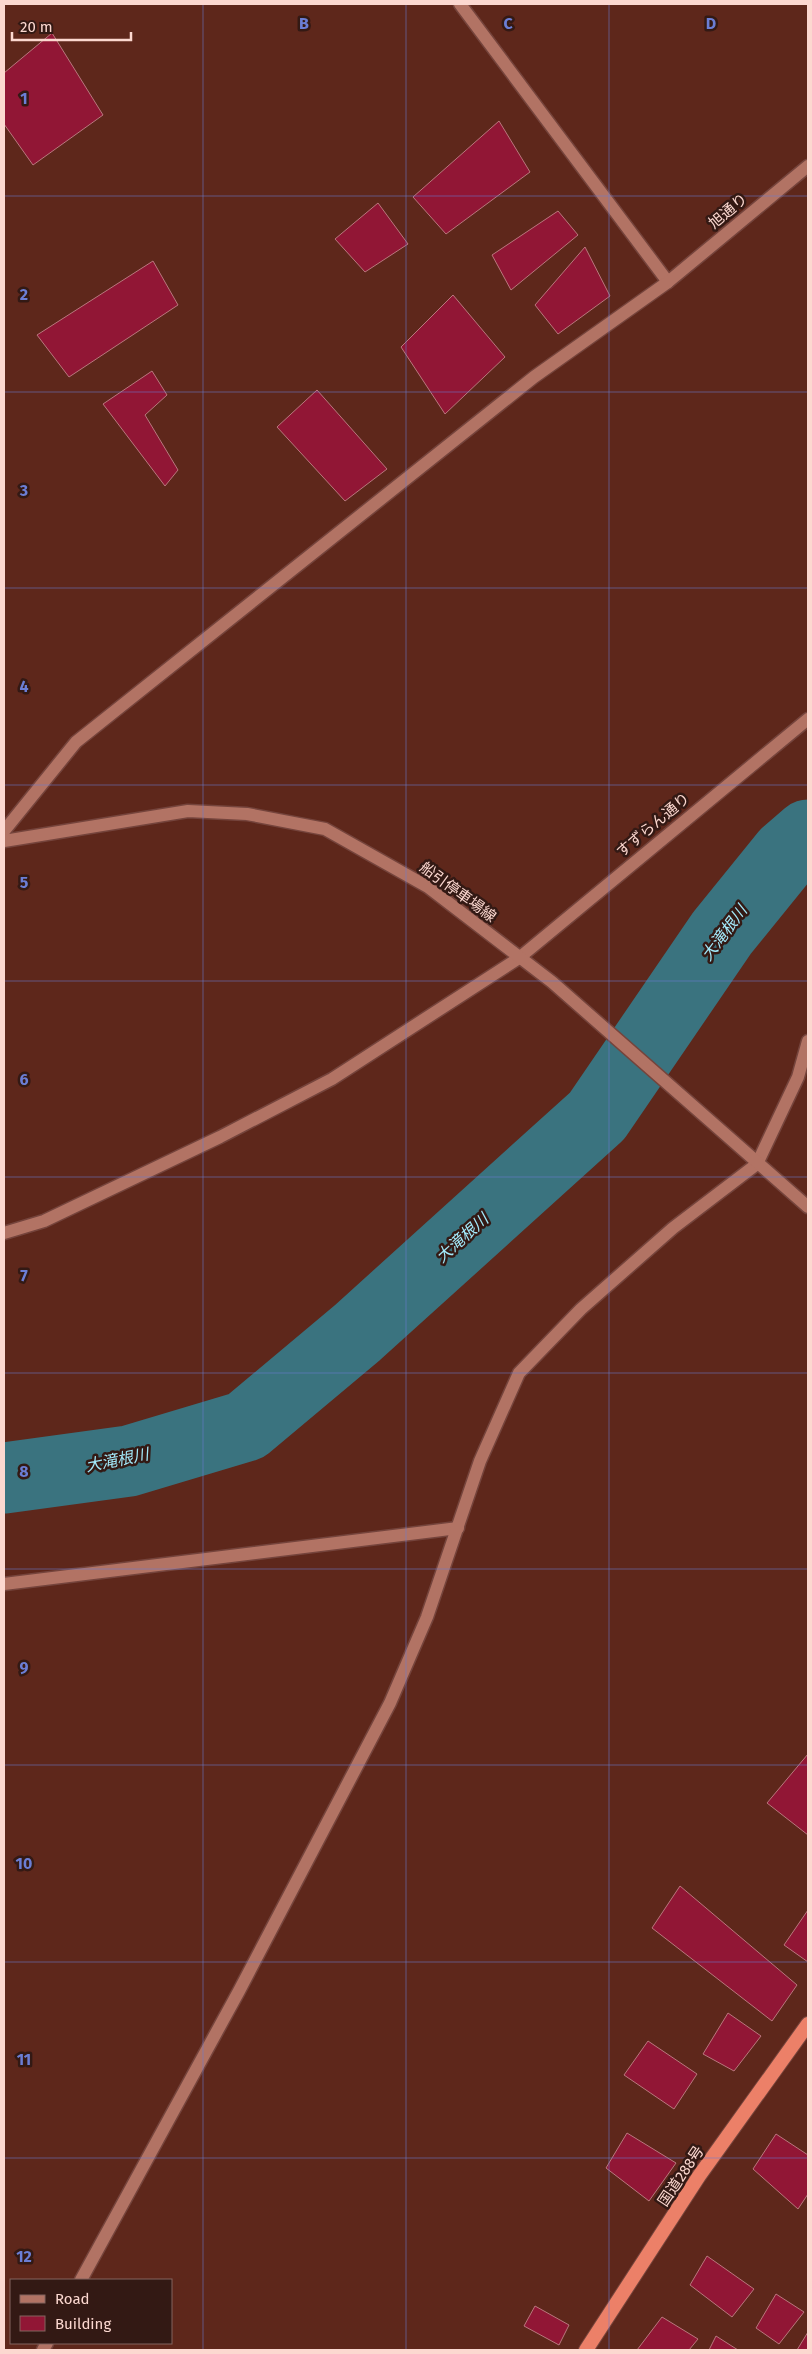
<svg xmlns="http://www.w3.org/2000/svg" width="812" height="2354" font-family="'Fira Sans','Noto Sans JP',sans-serif">
  <style>
    .lines { fill: none; stroke-linecap: round; stroke-linejoin: round }
    .river { stroke: #3a737f; stroke-width: 71 }
    .building { fill: #911635; stroke: #b9777d }
    .minor-casing { stroke: #75443c; stroke-width: 15 }
    .secondary-casing { stroke: #75443c; stroke-width: 15 }
    .trunk-casing { stroke: #75443c; stroke-width: 16 }
    .minor { stroke: #b27364; stroke-width: 12 }
    .secondary { stroke: #b27364; stroke-width: 12 }
    .trunk { stroke: #ec8068; stroke-width: 14 }
    .grid { fill: none; stroke: #6b7ed5; stroke-width: 1; stroke-opacity: 0.55 }
    .labels { text-anchor: middle; dominant-baseline: central; stroke-width: 5; stroke-linejoin: round; paint-order: stroke }
    .street-label { font-size: 15px; fill: #fcd8d0; stroke: #331914 }
    .water-label { font-size: 16px; font-style: italic; fill: #a3eafb; stroke: #331914 }
    .grid-label { font-size: 16px; text-anchor: middle; font-weight: bold; fill: #6b7ed5; stroke: #331914; stroke-width: 5; stroke-linejoin: round; paint-order: stroke }
  </style>
  <rect width="100%" height="100%" fill="#5e271b"/>
  <g class="lines">
    <!-- river -->
    <polyline class="river" points="4,1478 129,1461 246,1426 357,1333 597,1116 722,933 786,854 808,835"/>
  </g>
  <!-- building -->
  <g class="building">
    <polygon points="52,33 103,115 33,165 4,124 4,73"/>
    <polygon points="499,121 530,172 446,234 413,197"/>
    <polygon points="378,203 408,244 365,272 335,239"/>
    <polygon points="558,211 578,235 511,290 492,255"/>
    <polygon points="585,247 610,296 558,334 535,305"/>
    <polygon points="153,261 178,305 69,377 37,335"/>
    <polygon points="453,295 505,357 445,414 401,347"/>
    <polygon points="152,371 167,395 145,415 178,470 165,486 103,404"/>
    <polygon points="317,390 387,469 345,501 277,427"/>
    <polygon points="808,1754 808,1835 767,1803"/>
    <polygon points="680,1886 797,1985 772,2021 652,1928"/>
    <polygon points="808,1910 808,1962 784,1945"/>
    <polygon points="728,2013 761,2036 734,2071 703,2054"/>
    <polygon points="648,2041 697,2074 674,2109 624,2075"/>
    <polygon points="627,2133 676,2163 649,2201 606,2168"/>
    <polygon points="776,2134 808,2155 808,2194 798,2209 753,2169"/>
    <polygon points="707,2256 754,2289 732,2317 690,2285"/>
    <polygon points="776,2294 804,2312 779,2344 756,2328"/>
    <polygon points="535,2306 569,2325 559,2345 524,2326"/>
    <polygon points="662,2317 698,2339 689,2350 637,2350"/>
    <polygon points="808,2332 808,2350 797,2350"/>
    <polygon points="716,2336 738,2350 709,2350"/>
  </g>
  <g class="lines">
    <defs>
      <g id="minor">
        <polyline points="460,4 668,282"/>
        <polyline points="4,831 76,742 534,377 668,282 808,166"/>
        <polyline points="4,1233 44,1221 220,1137 332,1079 519,958 808,719"/>
        <polyline points="4,1584 458,1528"/>
        <polyline points="81,2280 239,1991 390,1703 427,1617 480,1461 519,1373 581,1309 673,1228 757,1164 798,1077 808,1041"/>
        <polyline points="43,2350 47,2343"/>
      </g>
      <polyline id="secondary" points="4,841 188,811 247,814 325,829 428,887 552,982 808,1207"/>
      <polyline id="trunk" points="586,2350 699,2176 808,2024"/>
    </defs>
    <!-- minor casing -->
    <use href="#minor" class="minor-casing"/>
    <!-- secondary casing -->
    <use href="#secondary" class="secondary-casing"/>
    <!-- trunk casing -->
    <use href="#trunk" class="trunk-casing"/>
    <!-- minor -->
    <use href="#minor" class="minor"/>
    <!-- secondary -->
    <use href="#secondary" class="secondary"/>
    <!-- trunk -->
    <use href="#trunk" class="trunk"/>
  </g>
  <!-- grid -->
  <path class="grid" d="M203,4v2346M406,4v2346M609,4v2346M4,196h804M4,392h804M4,588h804M4,785h804M4,981h804M4,1177h804M4,1373h804M4,1569h804M4,1765h804M4,1962h804M4,2158h804"/>
  <g class="labels">
    <!-- street labels -->
    <g class="street-label">
      <text transform="translate(728 211) rotate(-40)">旭通り</text>
      <text transform="translate(653 825) rotate(-40)">すずらん通り</text>
      <text transform="translate(458 892) rotate(36)">船引停車場線</text>
      <text transform="translate(681 2176) rotate(-56)">国道288号</text>
    </g>
    <!-- water labels -->
    <g class="water-label">
      <text transform="translate(724 933) rotate(-53)">大滝根川</text>
      <text transform="translate(462 1238) rotate(-42)">大滝根川</text>
      <text transform="translate(117 1460) rotate(-11)">大滝根川</text>
    </g>
  </g>
  <g class="grid-label">
    <text x="304" y="29">B</text>
    <text x="508" y="29">C</text>
    <text x="711" y="29">D</text>
    <text x="24" y="104">1</text>
    <text x="24" y="300">2</text>
    <text x="24" y="496">3</text>
    <text x="24" y="692">4</text>
    <text x="24" y="888">5</text>
    <text x="24" y="1085">6</text>
    <text x="24" y="1281">7</text>
    <text x="24" y="1477">8</text>
    <text x="24" y="1673">9</text>
    <text x="24" y="1869">10</text>
    <text x="24" y="2065">11</text>
    <text x="24" y="2262">12</text>
  </g>
  <!-- border -->
  <rect width="812" height="2354" fill="none" stroke="#fcd8d0" stroke-width="10"/>
  <!-- legend -->
  <rect x="10" y="2279" width="162" height="65" fill="#331914" stroke="#83655f"/>
  <rect x="20" y="2295" width="25" height="8" fill="#b27364" stroke="#83655f"/>
  <text x="55" y="2304" font-size="15" fill="#fcd8d0">Road</text>
  <rect x="20" y="2316" width="25" height="15" fill="#911635" stroke="#83655f"/>
  <text x="55" y="2329" font-size="15" fill="#fcd8d0">Building</text>
  <!-- scale -->
  <path d="M12 32v8h119v-8" fill="none" stroke="#fcd8d0" stroke-width="2.5"/>
  <text x="20" y="32" font-size="15" fill="#fcd8d0" stroke="#331914" stroke-width="4" paint-order="stroke">20 m</text>
</svg>
